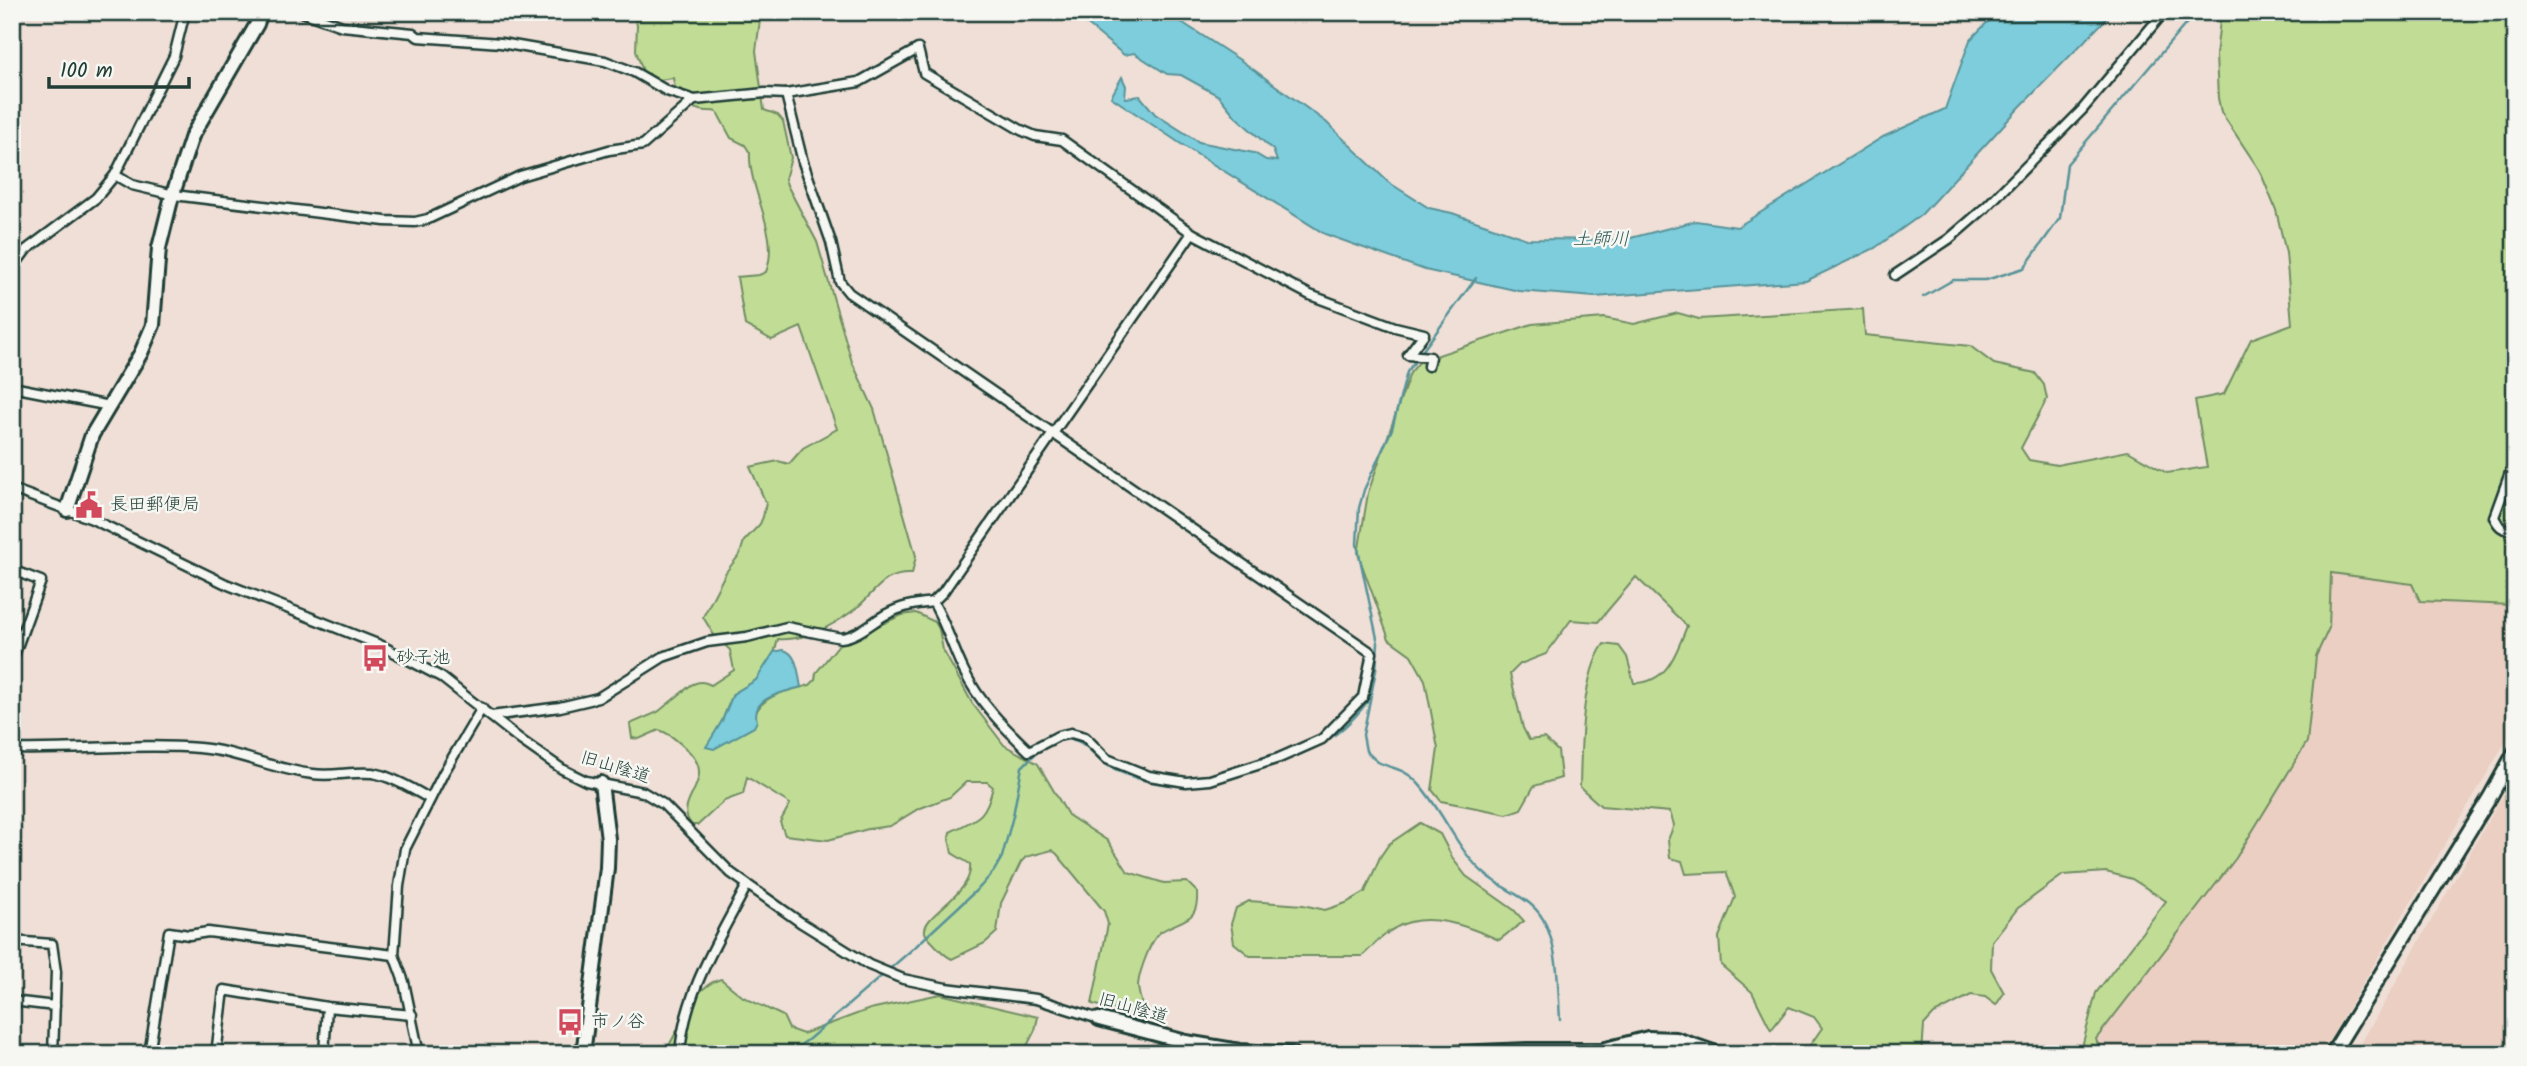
<svg xmlns="http://www.w3.org/2000/svg" width="2527" height="1066" font-family="Kalam,'Klee One',sans-serif">
  <style>
    .built { fill: #eacfc2 }
    .green { fill: #c1dd95; stroke: #708d64; stroke-width: 2 }
    .water { fill: #7ecddc; stroke: #589399; stroke-width: 2 }
    .lines { fill: none; stroke-linecap: round; stroke-linejoin: round }
    .stream { stroke: #589399; stroke-width: 2.5 }
    .street-casing { stroke: #1f3d34; stroke-width: 13 }
    .secondary-casing { stroke: #1f3d34; stroke-width: 18 }
    .street { stroke: #f6f6f2; stroke-width: 8 }
    .secondary { stroke: #f6f6f2; stroke-width: 12 }
    .labels { text-anchor: middle; dominant-baseline: central; stroke-width: 5; stroke-linejoin: round; paint-order: stroke }
    .poi-label { font-size: 18px; fill: #1f3d34; stroke: #f6f6f2; text-anchor: start }
    .street-label { font-size: 18px; fill: #1f3d34; stroke: #f6f6f2 }
    .water-label { font-size: 19px; font-style: italic; fill: #325a56; stroke: #f6f6f2 }
  </style>
  <rect width="100%" height="100%" fill="#efdfd6"/>
  <filter id="ink" filterUnits="userSpaceOnUse"><feTurbulence type="fractalNoise" baseFrequency=".0143" numOctaves="2"/><feDisplacementMap in="SourceGraphic" scale="14" xChannelSelector="R" yChannelSelector="G"/><feConvolveMatrix kernelMatrix="1 2 1 2 8 2 1 2 1" color-interpolation-filters="sRGB"/></filter>
  <g filter="url(#ink)">
    <!-- built -->
    <g class="built">
      <polygon points="2331,572 2412,584 2512,605 2515,602 2515,726 2321,1054 2101,1054 2096,1039 2236,858 2307,742 2316,656 2329,627"/>
      <polygon points="2515,774 2515,1054 2355,1054"/>
    </g>
    <!-- green -->
    <g class="green">
      <path d="M632,12h129l-5,39 8,59 14,5 5,6 8,37 -6,21 2,6 30,57 35,120 22,47 42,147 -4,18c-30,-2 -37,20 -58,36 -22,16 -48,31 -76,29l-5,18 -17,23 -23,14 -11,27 -15,26 48,-32c8,-22 35,-24 55,-30l5,-5 1,-7 24,-30 62,-28 14,-2 19,9 4,7 4,21 29,53 32,42 34,19 30,51 40,26 20,31 36,11 23,-1 10,10c2,31 -14,26 -35,39 -11,6 -23,42 -24,54 0,10 5,22 8,32l-54,-13 16,-80 -4,-13 -47,-57 -5,-4 -26,7 -5,5 -20,41 -4,29 -12,11 -33,16c-7,-3 -11,-8 -17,-14 -3,-4 -9,-8 -10,-13 -3,-18 49,-38 45,-68l-18,-11 -3,-14 1,-7c28,-14 35,-13 43,-45l-6,-5h-21l-16,15 -32,12 -28,17 -22,3 -40,11 -43,-5 -5,-13 10,-18 -43,-27 -4,17 -19,7 -26,24h-6c-23,-25 33,-45 -9,-79 -8,-7 -14,-13 -24,-16l-20,9 -7,-1 -2,-14 28,-12 33,-27c8,-4 12,-4 20,0l23,-15 -4,-20 -16,-15 -11,-18 23,-45 14,-18 4,-13 16,-17 3,-7 3,-14 -16,-36 28,-6 11,3 14,-16 34,-19 -36,-102 -29,13 -27,-15 -8,-48 22,-2 7,-3c15,-37 -18,-83 -16,-119l-5,-8 -14,-7 -14,-26c-6,-2 -11,0 -17,-2 -18,-4 -24,-14 -27,-32l-21,3 -7,-4 -9,-26 1,-26z"/>
      <path d="M2221,12h294v590l-3,3 -92,-4 -8,-17 -81,-11 -2,55 -13,28 -9,86 -71,116 -140,181 5,15h-19v-7l14,-54 70,-92 -34,-22 -26,-7 -43,3 -45,33 -26,33 -1,28 13,24 -8,12 -11,-8 -14,-2 -37,19 -10,11 -2,29h-118l18,-26 -8,-11 -25,-10 -18,23 -19,-38 -31,-27 -2,-28 16,-40 -9,-25 -40,2 -4,-13 -12,-3 -2,-18 6,-15 -4,-13 -69,-6 -21,-19c1,-39 1,-111 24,-143l15,2 8,11 7,26c34,0 42,-30 53,-57l-51,-49 -38,45 -27,-2 -25,34 -26,10 -10,10 13,54 6,12 15,-2 14,13 3,27 -27,8 -13,23 -14,5 -66,-13 -9,-11 6,-41 -13,-69 -14,-25 -22,-16 -31,-85 10,-61 42,-120 10,-12 112,-37 72,-6 30,6 44,-11 21,6 164,-10 2,26 105,11 24,18 41,9 9,12 3,14 -26,49 8,12 28,5 71,-14 39,22 40,-6 -12,-67 29,-6 27,-55 41,-15 -6,-71 -10,-43 -16,-39 -39,-59 -3,-14 -2,-43z"/>
      <path d="M1420,823l20,11 13,25 13,17 48,34 10,11 -25,19c-31,-14 -73,-30 -104,-12 -12,6 -23,19 -33,28h-112l-16,-13 -3,-19 5,-16 13,-7 54,4 22,5 21,-7 19,-11 15,-35 9,-13z"/>
      <path d="M721,979l22,18 40,19 6,13 14,5 67,-25 70,-15 98,23 -3,13 -12,24h-360c20,-25 25,-66 58,-75z"/>
    </g>
    <!-- water -->
    <g class="water">
      <polygon points="1072,12 1166,12 1243,62 1326,122 1388,182 1429,208 1452,213 1527,239 1623,240 1696,221 1737,227 1883,137 1945,109 1970,40 1997,12 2113,12 2019,108 1921,215 1875,248 1806,281 1595,297 1519,291 1425,270 1325,234 1187,148 1111,97 1122,77 1126,86 1125,98 1140,96 1155,114 1199,142 1254,153 1266,160 1277,161 1273,150 1236,117 1219,96 1181,75 1167,74 1134,53 1124,55"/>
      <path d="M783,650c15,3 15,24 18,37 -16,5 -51,10 -44,34l-3,6 -40,22 -8,-2 16,-26 11,-27 23,-14 18,-28z"/>
    </g>
    <g class="lines">
      <!-- stream -->
      <g class="stream">
        <path d="M1476,278l-69,94 -15,57 -28,61 -5,18 -2,36 21,99 -2,27 -13,65 3,16c4,4 8,8 12,11 14,7 25,6 38,19 27,28 40,69 70,94 21,18 48,22 60,50 13,29 12,64 14,95"/>
        <polyline points="1923,297 1953,280 1986,280 2024,268 2060,218 2067,164 2196,12"/>
        <path d="M1052,743c34,-13 35,12 60,25 20,11 50,18 73,18"/>
        <path d="M1192,785c22,-1 41,-7 63,-14 46,-15 82,-28 112,-69"/>
        <polyline points="792,1054 796,1048 809,1039 915,947 981,886 994,871 1002,857 1013,816 1022,767 1040,749"/>
      </g>
      <defs>
        <g id="street">
          <polyline points="302,12 342,26 413,33 418,37 501,43 605,61 634,72 667,91 694,100 765,93 786,94 859,82 918,49 924,73 1021,130 1035,136 1062,140 1192,233 1310,295 1395,327 1424,334 1408,355 1430,357 1428,366"/>
          <polyline points="1662,12 1667,12"/>
          <path d="M786,94l17,68 28,80 9,40 9,11 523,360 -9,44 -41,42 -43,19 -69,22 -24,2 -37,-6 -42,-17 -22,-22 -14,-4 -13,3 -29,15c-25,-24 -50,-49 -65,-80 -11,-22 -18,-47 -31,-69"/>
          <polyline points="115,175 132,185 174,195 385,221 415,222 428,219 520,176 609,150 643,145 694,100"/>
          <polyline points="12,269 26,250 96,198 115,175 174,56 185,12"/>
          <polyline points="1895,275 1949,239 1986,207 2082,110 2164,12"/>
          <polyline points="12,387 110,406"/>
          <path d="M2515,459l-21,58c5,10 9,14 21,12"/>
          <polyline points="12,489 92,519 226,584 380,645 441,677 522,741 562,769 586,781 643,792 663,804 731,873 800,922 869,965 903,979 946,988 1036,999 1099,1019"/>
          <polyline points="12,570 41,581 12,661"/>
          <path d="M491,716l69,-9 38,-9 65,-41 44,-15 40,-5 40,-10 54,11c17,-2 30,-15 44,-23 16,-9 30,-11 48,-13l10,-10 249,-359"/>
          <path d="M12,749c62,2 125,-6 187,-1 39,3 75,22 114,26 19,3 39,-3 59,-1 16,2 43,17 58,26"/>
          <polyline points="12,941 52,944 56,972 53,1054"/>
          <polyline points="12,1001 55,1006"/>
          <polyline points="149,1054 169,932 189,935 208,932 394,955"/>
          <polyline points="216,1054 224,990 327,1007 412,1015"/>
          <polyline points="324,1054 327,1007"/>
          <polyline points="419,1054 404,982 394,955 399,886 405,849 444,772 482,708"/>
          <path d="M680,1054c4,-62 40,-116 67,-169"/>
        </g>
        <g id="secondary">
          <polyline points="67,510 92,435 141,353 153,325 159,248 171,200 192,136 257,24 261,12"/>
          <polyline points="1099,1019 1186,1042 1240,1051 1293,1054"/>
          <polyline points="583,1054 607,868 608,839 601,783"/>
          <polyline points="1432,1054 1527,1050 1602,1050 1648,1038 1676,1039 1719,1054"/>
          <polyline points="2332,1054 2490,797 2515,752"/>
        </g>
      </defs>
      <!-- street casing -->
      <use href="#street" class="street-casing"/>
      <!-- secondary casing -->
      <use href="#secondary" class="secondary-casing"/>
      <!-- street -->
      <use href="#street" class="street"/>
      <!-- secondary -->
      <use href="#secondary" class="secondary"/>
    </g>
  </g>
  <!-- icons -->
  <defs>
    <symbol id="civic-bare" viewBox="-9 -9 18 18"><path d="M-.6-6.5H3V-4.5H.6V-3L4-1V1h2V6H-6V1h2V-1L-.6-3ZM-1.2 2.5V6h2.4V2.5Z" fill="#d1495b" stroke="#f6f6f2" stroke-width="2.5" paint-order="stroke"/></symbol>
    <symbol id="bus-bare" viewBox="-9 -9 18 18"><path d="M-5-6H5V4H4V6H2V4H-2V6H-4V4H-5ZM-3.5-4V0h7V-4ZM-3.5 1.2v1.5H-2V1.2ZM2 1.2v1.5H3.5V1.2Z" fill="#d1495b" stroke="#f6f6f2" stroke-width="2.5" paint-order="stroke"/></symbol>
  </defs>
  <g fill-rule="evenodd">
    <use href="#civic-bare" x="70" y="486" width="38" height="38"/>
    <use href="#bus-bare" x="356" y="639" width="38" height="38"/>
    <use href="#bus-bare" x="551" y="1003" width="38" height="38"/>
  </g>
  <g class="labels">
    <!-- poi labels -->
    <g class="poi-label">
      <text x="110" y="505">長田郵便局</text>
      <text x="396" y="658">砂子池</text>
      <text x="591" y="1022">市ノ谷</text>
    </g>
    <!-- street labels -->
    <g class="street-label">
      <text transform="translate(615 768) rotate(17)">旧山陰道</text>
      <text transform="translate(1133 1009) rotate(16)">旧山陰道</text>
    </g>
    <!-- water labels -->
    <g class="water-label">
      <text x="1601" y="240">土師川</text>
    </g>
  </g>
  <!-- margin -->
  <rect width="2527" height="1066" fill="none" stroke="#f6f6f2" stroke-width="42"/>
  <rect x="21" y="21" width="2485" height="1024" fill="none" stroke="#1f3d34" stroke-width="2.5" filter="url(#ink)"/>
  <!-- scale -->
  <path d="M49 77v10h140v-10" fill="none" stroke="#1f3d34" stroke-width="3.5"/>
  <text x="60" y="77" font-size="21" fill="#1f3d34" stroke="#f6f6f2" stroke-width="5" paint-order="stroke">100 m</text>
</svg>
